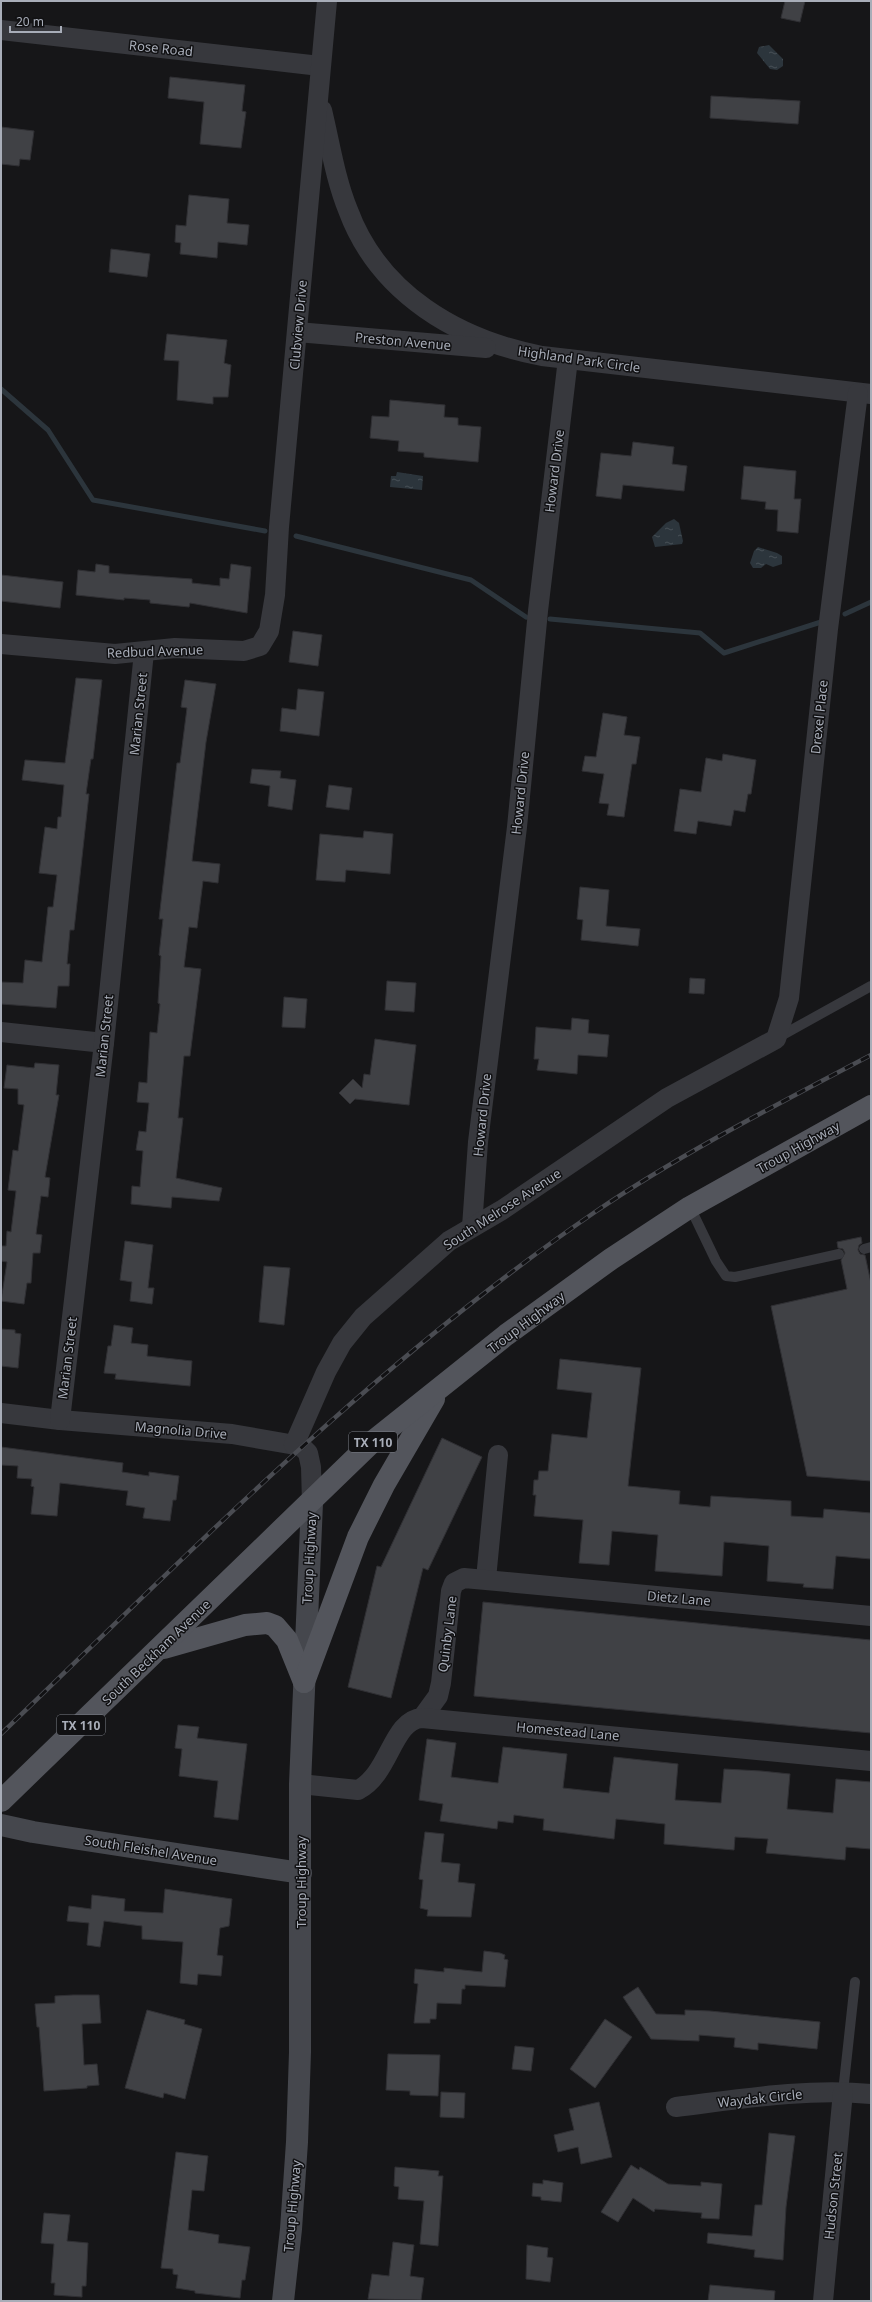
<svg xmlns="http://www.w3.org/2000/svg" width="872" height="2302" font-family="'Noto Sans',sans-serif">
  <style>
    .water { fill: url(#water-ripples) }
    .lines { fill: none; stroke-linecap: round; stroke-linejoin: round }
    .stream { stroke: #2c353c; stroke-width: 5 }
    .building { fill: #404145; stroke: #303034 }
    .lane { stroke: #37383d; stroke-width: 10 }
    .street { stroke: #37383d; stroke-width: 20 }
    .secondary { stroke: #45474d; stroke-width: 22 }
    .primary { stroke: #53555c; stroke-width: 22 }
    .rail-casing { stroke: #4a4c52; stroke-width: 4.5 }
    .rail { stroke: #111113; stroke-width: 3; stroke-dasharray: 9; stroke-linecap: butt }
    .labels { text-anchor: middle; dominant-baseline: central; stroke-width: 3; stroke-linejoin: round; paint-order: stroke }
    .shield { fill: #111113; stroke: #7b7e86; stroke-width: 1 }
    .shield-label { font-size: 12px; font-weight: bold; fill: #a8adb8 }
    .street-label { font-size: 13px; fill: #a8adb8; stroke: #111113 }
  </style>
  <defs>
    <pattern id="water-ripples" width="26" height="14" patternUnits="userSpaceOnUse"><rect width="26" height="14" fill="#2c353c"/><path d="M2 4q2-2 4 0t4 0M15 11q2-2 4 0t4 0" fill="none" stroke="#485056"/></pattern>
  </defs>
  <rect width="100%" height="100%" fill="#161618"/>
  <!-- water -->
  <g class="water">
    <polygon points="769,45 783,59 783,66 777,70 770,69 757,53 759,47"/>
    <polygon points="397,472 423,476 422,490 390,487 391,476 396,476"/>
    <polygon points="674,519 679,523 683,541 682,544 655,547 652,537 666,523"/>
    <polygon points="758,547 777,553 782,556 782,564 773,567 766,564 761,568 753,568 750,563 754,551"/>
  </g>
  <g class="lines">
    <!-- stream -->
    <g class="stream">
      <polyline points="1,389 48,430 93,500 265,531"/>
      <polyline points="296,536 471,580 526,617"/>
      <polyline points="845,614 871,602"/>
      <polyline points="550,619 700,633 724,653 821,622"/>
    </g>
  </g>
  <!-- building -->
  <g class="building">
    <polygon points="785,1 805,1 800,22 781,18"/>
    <polygon points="170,77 245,85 242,111 246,112 241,148 200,144 204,102 168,98"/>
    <polygon points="711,96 800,101 798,124 710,118"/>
    <polygon points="1,127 34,131 30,160 20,159 19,166 1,164"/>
    <polygon points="189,195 229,199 227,223 249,225 247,245 218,242 217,258 180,254 181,243 175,242 176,225 186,226"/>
    <polygon points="111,249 150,254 147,277 109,272"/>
    <polygon points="167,334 227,340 224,363 231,365 228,397 213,397 213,404 177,400 179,361 164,360"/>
    <polygon points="390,400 445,405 444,417 458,418 458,425 481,427 478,462 424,457 424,453 398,451 399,441 370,438 372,416 389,417"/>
    <polygon points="633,442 674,447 672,464 687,466 684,491 623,485 621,499 596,496 601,453 631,456"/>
    <polygon points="744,466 796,471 794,499 801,499 798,533 777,531 778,510 765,509 766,502 741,499"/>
    <polygon points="96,564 109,566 109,573 192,579 192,583 220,586 220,578 229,579 231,564 251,567 247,613 190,603 189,607 150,603 150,600 124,598 124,600 76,595 78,570 95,572"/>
    <polygon points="1,575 63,582 60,608 1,601"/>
    <polygon points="293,631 322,635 318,666 289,662"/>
    <polygon points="76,678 102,680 93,759 91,759 86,794 89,794 74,930 70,930 67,964 70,964 69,986 58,986 56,1008 1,1004 1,982 23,983 25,960 42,962 48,907 53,907 57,875 39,873 45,827 57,829 58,817 61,817 64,785 22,780 25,760 65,763"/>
    <polygon points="185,680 216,684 206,742 192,861 220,864 218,883 203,881 197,928 189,927 184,967 201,969 190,1056 184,1056 178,1118 183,1118 176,1178 222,1188 219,1201 172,1197 171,1208 131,1204 132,1186 140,1187 143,1151 136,1150 139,1131 146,1132 149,1103 137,1102 139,1082 147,1083 150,1032 157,1033 160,1004 158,1003 161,956 159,955 163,919 159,919 177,763 180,763 187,708 181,707"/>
    <polygon points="298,689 324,692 319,736 280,731 282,708 296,710"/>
    <polygon points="603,713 627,717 624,735 640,737 636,764 632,764 624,817 607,815 609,804 599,803 604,774 582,771 585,756 596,757"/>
    <polygon points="723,754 756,760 751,794 748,794 745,812 734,810 731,826 698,821 696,834 674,831 680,789 701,792 706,758 722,761"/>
    <polygon points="252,769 281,771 280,778 296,780 292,810 268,806 270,786 250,783"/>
    <polygon points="329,785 352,788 349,810 326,807"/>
    <polygon points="364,831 393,834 390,874 346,870 345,882 316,880 320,834 363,838"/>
    <polygon points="580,887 609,890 606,926 640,929 638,946 581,940 583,920 577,919"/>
    <polygon points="690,978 705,979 704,994 689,993"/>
    <polygon points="387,981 416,983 414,1012 385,1010"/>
    <polygon points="284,997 307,999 305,1028 282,1027"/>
    <polygon points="572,1018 589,1020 588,1033 609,1035 607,1057 578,1055 577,1074 537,1070 539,1059 534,1059 536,1027 571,1030"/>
    <polygon points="375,1039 416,1045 409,1105 355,1099 350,1104 339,1093 353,1079 362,1088 364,1074 370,1075"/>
    <polygon points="35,1063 59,1065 56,1095 59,1095 45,1177 50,1178 48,1197 41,1196 36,1234 42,1235 40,1253 33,1253 31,1283 27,1283 24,1304 1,1301 7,1262 1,1261 1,1246 6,1246 7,1231 11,1232 16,1191 8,1190 13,1150 18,1151 24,1105 18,1104 18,1089 4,1088 7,1065 34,1068"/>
    <polygon points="861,1237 862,1243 859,1245 858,1250 860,1254 865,1255 871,1283 871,1481 807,1476 771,1306 847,1289 841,1260 845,1253 843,1249 838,1248 837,1242"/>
    <polygon points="125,1241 153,1245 148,1288 154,1288 152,1304 130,1301 132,1282 120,1280"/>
    <polygon points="264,1266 290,1268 284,1325 259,1322"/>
    <polygon points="114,1325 133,1328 131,1343 148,1345 147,1356 192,1361 190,1386 115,1379 116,1374 104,1373 108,1346 111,1346"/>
    <polygon points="1,1329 15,1330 15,1333 21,1334 18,1368 1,1366"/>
    <polygon points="560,1359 641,1368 628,1486 680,1491 679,1504 710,1507 711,1496 791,1501 791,1516 823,1518 824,1509 871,1513 871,1559 836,1556 833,1589 803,1587 804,1584 767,1581 769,1546 724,1542 722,1576 655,1571 658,1535 612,1531 609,1565 579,1563 583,1520 534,1516 536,1495 533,1495 534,1480 538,1480 539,1471 548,1471 552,1434 587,1438 592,1393 557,1389"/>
    <polygon points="442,1438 482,1457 428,1570 423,1568 391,1698 348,1687 377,1566 381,1567"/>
    <polygon points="1,1447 123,1463 122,1472 149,1476 149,1472 179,1476 176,1500 173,1500 170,1521 143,1518 145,1508 126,1505 128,1491 60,1483 57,1516 31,1514 34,1487 31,1486 32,1479 17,1478 18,1466 1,1465"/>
    <polygon points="483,1602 871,1640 871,1733 474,1696"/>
    <polygon points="178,1725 199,1727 197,1738 247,1744 238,1820 214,1817 218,1781 179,1776 182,1749 175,1748"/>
    <polygon points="427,1739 456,1743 451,1777 498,1783 503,1747 567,1754 563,1788 609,1793 614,1757 678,1764 675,1800 721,1803 724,1769 761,1771 790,1774 787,1809 833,1813 836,1779 871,1782 871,1849 846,1847 845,1860 766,1853 768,1839 735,1837 734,1850 664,1844 665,1824 616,1819 614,1839 543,1830 544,1819 514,1815 513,1823 498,1821 497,1829 440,1821 443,1804 419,1800"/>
    <polygon points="425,1832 444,1834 441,1862 460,1864 458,1882 475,1884 471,1917 427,1916 428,1910 420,1908 423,1880 419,1879"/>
    <polygon points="165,1889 232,1899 229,1926 220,1928 217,1955 223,1956 221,1976 198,1974 197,1985 180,1983 183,1942 142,1939 142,1926 104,1921 100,1947 87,1945 89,1923 67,1921 69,1906 91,1909 92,1895 125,1899 124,1911 163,1913"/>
    <polygon points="484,1951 500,1953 505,1955 504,1959 508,1960 505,1987 465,1985 465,1989 462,1989 461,2004 437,2003 436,2019 430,2019 430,2023 414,2023 418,1984 414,1983 415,1969 444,1972 444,1968 482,1972"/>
    <polygon points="638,1987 656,2014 685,2015 685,2010 710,2011 820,2022 817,2049 758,2043 758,2050 734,2047 735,2038 699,2035 699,2041 651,2039 623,1997"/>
    <polygon points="73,1995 99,1995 101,2023 82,2024 84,2065 97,2064 99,2085 87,2086 87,2088 44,2091 39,2027 37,2027 35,2004 55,2003 55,1996"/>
    <polygon points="147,2010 185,2020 184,2024 202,2029 185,2099 164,2093 163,2098 125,2088"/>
    <polygon points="605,2019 632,2037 595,2088 570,2069"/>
    <polygon points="515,2046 534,2048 531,2071 512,2069"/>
    <polygon points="388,2054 440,2055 438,2096 410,2095 410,2091 386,2090"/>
    <polygon points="441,2092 465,2093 464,2118 440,2117"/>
    <polygon points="599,2102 612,2157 581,2164 578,2147 558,2152 554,2135 574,2130 569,2109"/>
    <polygon points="769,2133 795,2136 786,2207 783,2260 754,2257 755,2250 707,2243 708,2233 752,2236 755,2205 762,2205"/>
    <polygon points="176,2152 208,2156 204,2191 192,2190 188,2230 219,2235 218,2243 250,2247 245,2280 242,2280 240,2298 195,2293 195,2291 176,2288 178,2275 173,2274 173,2269 161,2268"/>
    <polygon points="631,2165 639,2170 640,2167 668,2184 701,2186 701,2182 722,2184 719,2219 701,2218 702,2213 655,2209 654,2212 633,2198 618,2222 601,2212"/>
    <polygon points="395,2167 439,2171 438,2176 443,2176 438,2246 420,2244 424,2201 398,2199 399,2187 394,2186"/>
    <polygon points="543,2180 563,2183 561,2202 541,2200 541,2197 532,2196 533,2183 543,2184"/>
    <polygon points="44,2213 70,2215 67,2241 88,2243 86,2286 82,2286 82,2297 54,2295 55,2283 51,2283 54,2244 41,2243"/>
    <polygon points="393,2242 414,2245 410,2276 424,2278 421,2300 368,2299 372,2274 389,2276"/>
    <polygon points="527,2245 548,2248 547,2257 553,2258 550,2282 526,2279"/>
    <polygon points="710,2285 775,2291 774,2301 708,2301"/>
  </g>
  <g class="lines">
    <!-- lane -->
    <g class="lane">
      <polyline points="777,1038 871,986"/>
      <polyline points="690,1207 716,1261 726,1276 735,1277 839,1254"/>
      <polyline points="864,1249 871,1247"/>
      <polyline points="843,2092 855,1982"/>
    </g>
    <!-- street -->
    <g class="street">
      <polyline points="1,30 320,66"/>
      <path d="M322,110c8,33 13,68 26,100 31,84 110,130 194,146l329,38"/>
      <polyline points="297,332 486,348"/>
      <polyline points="1,644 115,654 175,648 244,651 260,646 269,631 275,595 279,527 327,1"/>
      <polyline points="1,1032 104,1043"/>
      <polyline points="472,1227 478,1142 517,827 538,611 568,359"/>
      <polyline points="1,1413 60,1420 232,1434 301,1446 308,1453 311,1467 312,1503"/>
      <polyline points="60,1420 104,1043 144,652"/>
      <polyline points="294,1445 326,1372 342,1343 363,1317 449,1241 502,1210 667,1098 776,1039 789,998 828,629 858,393"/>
      <polyline points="486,1579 498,1455"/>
      <polyline points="422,1718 438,1696 441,1683 451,1591 454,1583 464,1578 871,1616"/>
      <path d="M300,1784l58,6c32,-16 34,-70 64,-72l449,43"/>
      <path d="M676,2107c65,-8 130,-19 195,-13"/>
      <polyline points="823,2301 843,2092"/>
    </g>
    <!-- secondary -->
    <g class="secondary">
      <polyline points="1,1825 33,1832 301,1873"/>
      <polyline points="283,2301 291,2229 297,2142 300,2052 300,1784 312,1503"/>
    </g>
    <!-- primary -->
    <g class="primary">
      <polyline points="164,1648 245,1625 267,1623 275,1626 287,1640 304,1682"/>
      <polyline points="304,1682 358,1537 384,1485 434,1399"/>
      <polyline points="1,1801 372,1442 506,1335 611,1259 690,1207 871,1106"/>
    </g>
    <defs>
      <path id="rail" d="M1,1734c190,-183 375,-372 594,-522 87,-59 183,-108 276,-157"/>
    </defs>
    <!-- rail casing -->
    <use href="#rail" class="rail-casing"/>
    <!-- rail -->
    <use href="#rail" class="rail"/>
  </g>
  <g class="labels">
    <!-- shield labels -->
    <g class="shield">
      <rect x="349" y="1432" width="48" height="20" rx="3"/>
      <rect x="57" y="1715" width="48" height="20" rx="3"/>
    </g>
    <g class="shield-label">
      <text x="373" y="1442">TX 110</text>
      <text x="81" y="1725">TX 110</text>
    </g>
    <!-- street labels -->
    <g class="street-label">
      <text transform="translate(161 48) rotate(6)">Rose Road</text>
      <text transform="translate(298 325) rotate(-85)">Clubview Drive</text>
      <text transform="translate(403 341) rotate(5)">Preston Avenue</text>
      <text transform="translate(579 359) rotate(8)">Highland Park Circle</text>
      <text transform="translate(554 471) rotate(-83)">Howard Drive</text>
      <text transform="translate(155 651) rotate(-2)">Redbud Avenue</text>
      <text transform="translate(138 714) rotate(-84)">Marian Street</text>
      <text transform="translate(819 717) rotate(-84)">Drexel Place</text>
      <text transform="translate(520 793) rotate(-84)">Howard Drive</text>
      <text transform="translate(104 1036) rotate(-84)">Marian Street</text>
      <text transform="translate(482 1115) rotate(-84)">Howard Drive</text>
      <text transform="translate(798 1147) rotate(-29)">Troup Highway</text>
      <text transform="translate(502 1209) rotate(-33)">South Melrose Avenue</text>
      <text transform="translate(526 1322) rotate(-37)">Troup Highway</text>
      <text transform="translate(67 1358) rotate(-83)">Marian Street</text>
      <text transform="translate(181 1430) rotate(5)">Magnolia Drive</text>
      <text transform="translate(309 1558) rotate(-87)">Troup Highway</text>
      <text transform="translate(679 1598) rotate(5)">Dietz Lane</text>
      <text transform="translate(447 1634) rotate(-83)">Quinby Lane</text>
      <text transform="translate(156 1652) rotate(-44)">South Beckham Avenue</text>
      <text transform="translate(568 1731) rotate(5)">Homestead Lane</text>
      <text transform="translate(151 1850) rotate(9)">South Fleishel Avenue</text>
      <text transform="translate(301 1882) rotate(-90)">Troup Highway</text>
      <text transform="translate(760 2098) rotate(-6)">Waydak Circle</text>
      <text transform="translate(833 2196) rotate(-84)">Hudson Street</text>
      <text transform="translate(292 2206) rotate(-85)">Troup Highway</text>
    </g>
  </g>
  <!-- border -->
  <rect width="872" height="2302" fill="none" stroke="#a8adb8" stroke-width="4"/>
  <!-- scale -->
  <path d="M10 26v6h51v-6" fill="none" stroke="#a8adb8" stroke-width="2"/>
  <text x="16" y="26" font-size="12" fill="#a8adb8" stroke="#111113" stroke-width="3" paint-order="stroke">20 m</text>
</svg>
